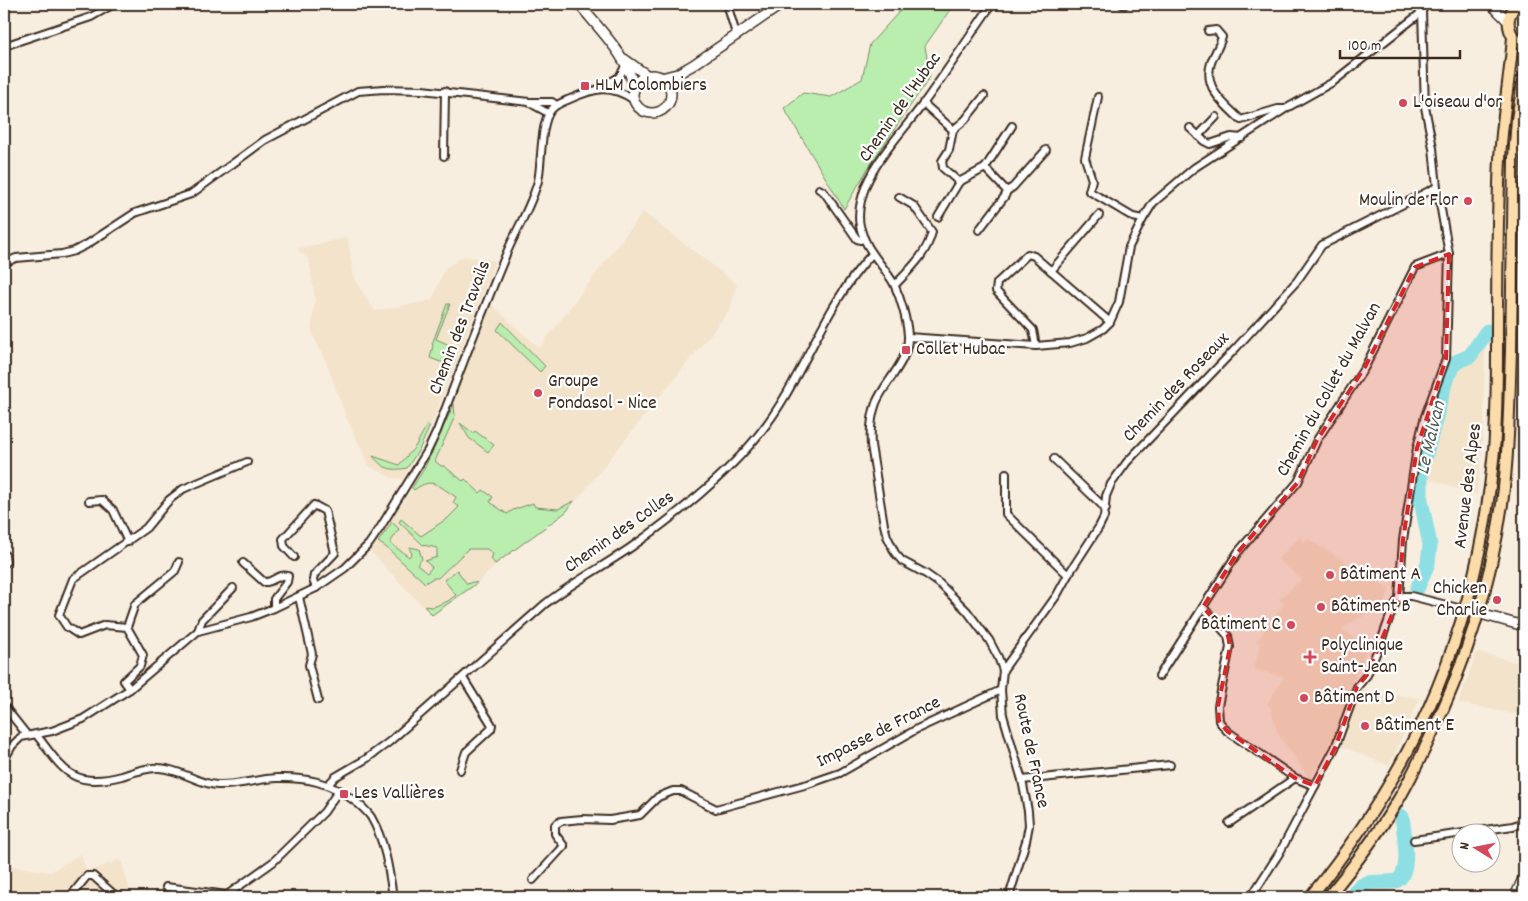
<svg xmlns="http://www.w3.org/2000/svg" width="1528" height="901" font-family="Dekko,sans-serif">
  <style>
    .built { fill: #f3e3cb }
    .green { fill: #b9eeaf; stroke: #7a8c66 }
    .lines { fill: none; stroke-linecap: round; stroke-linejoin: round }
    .river { stroke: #8ddfe4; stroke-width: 15 }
    .minor-casing { stroke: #3b2a1e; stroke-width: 10 }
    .tertiary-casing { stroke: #3b2a1e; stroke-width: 12 }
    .secondary-casing { stroke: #3b2a1e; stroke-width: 12 }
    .primary-casing { stroke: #3b2a1e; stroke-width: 14 }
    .minor { stroke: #fff; stroke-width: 6 }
    .tertiary { stroke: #fff; stroke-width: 9 }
    .secondary { stroke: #fff; stroke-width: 9 }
    .primary { stroke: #fddcac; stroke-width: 10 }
    .marked { fill: #d62828; fill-opacity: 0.2; stroke: #d62828; stroke-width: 4; stroke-dasharray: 10 6; stroke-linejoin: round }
    .poi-dot { fill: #d1495b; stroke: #fff; stroke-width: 2 }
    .labels { text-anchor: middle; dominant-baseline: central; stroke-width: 4.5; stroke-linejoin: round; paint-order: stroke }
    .poi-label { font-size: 19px; fill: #3b2a1e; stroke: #fff; text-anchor: start }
    .street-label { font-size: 19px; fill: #3b2a1e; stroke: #fff }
    .water-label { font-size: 20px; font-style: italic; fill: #546059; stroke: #fff }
  </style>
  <rect width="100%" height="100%" fill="#f8eee0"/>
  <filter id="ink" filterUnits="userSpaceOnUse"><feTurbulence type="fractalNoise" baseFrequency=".02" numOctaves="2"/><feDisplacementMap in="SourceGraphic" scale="10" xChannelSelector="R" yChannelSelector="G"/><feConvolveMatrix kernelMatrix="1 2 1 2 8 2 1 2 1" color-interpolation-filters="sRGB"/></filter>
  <g filter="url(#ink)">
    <!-- built -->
    <g class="built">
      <polygon points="643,212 737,284 730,310 567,512 497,564 474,587 432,616 370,551 425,470 489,302 539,348"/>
      <polygon points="348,237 354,279 375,311 432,300 445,268 464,256 495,261 431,426 403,479 392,478 369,466 346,417 328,367 311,331 315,298 309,259 297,249"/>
      <polygon points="1485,350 1484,425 1477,495 1425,478 1448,386 1454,372"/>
      <polygon points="1299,538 1305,542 1308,539 1389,588 1386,601 1342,629 1368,646 1352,683 1368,691 1420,698 1389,766 1331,742 1310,779 1278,734 1270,706 1267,704 1284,677 1254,669 1261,643 1256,642 1284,603 1279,599 1302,579 1278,559"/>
      <polygon points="1477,652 1524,664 1524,716 1458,703"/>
      <polygon points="81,854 87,872 121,859 132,897 4,897 4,867 6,865 50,872"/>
    </g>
    <!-- green -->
    <g class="green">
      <polygon points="906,4 954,4 925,46 930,77 870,165 844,209 784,108 803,93 831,97 862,79 870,44"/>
      <polygon points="447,304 450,304 436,339 452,346 454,354 444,378 441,377 446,364 430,358 433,345 432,344"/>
      <polygon points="502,322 545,366 540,372 497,330"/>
      <path d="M454,404l1,12 -20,45 6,5h3l19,15 2,-2 15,14 3,-3 10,7 -3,5 17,12 6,-4 20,-7 2,4 23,2 16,-8 -8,11 -71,52 -4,-5 2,-5 -6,-5h-19l-30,29h-5l-8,5 -38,-35 -9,-6 14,-20 7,7 -9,14 19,14 3,-4 -2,-2v-4l9,2 3,10 -5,6 10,8 5,-6 -7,-6 12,-4v-9l-14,-3 -24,-23 2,-3 20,17 27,-18 11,-11 -6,-4 3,-6c-18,-11 -23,-21 -42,-7l-2,-2 12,-19z"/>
      <polygon points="460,423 473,433 475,431 494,445 488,452 469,438"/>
      <path d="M427,425l3,1 -10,22 -13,20c-16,3 -24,1 -34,-12l26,9 16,-18z"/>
      <polygon points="457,570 467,584 472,582 477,583 432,615 424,606 433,607 448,601 456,595 444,580"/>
    </g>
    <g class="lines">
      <!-- river -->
      <g class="river">
        <polyline points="1417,589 1428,563 1430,545 1421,500 1421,472 1447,376 1456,362 1470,356 1487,331"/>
        <path d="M1351,897c10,-15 15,-15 33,-15 4,0 8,0 12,-1 16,-7 8,-50 6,-64"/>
      </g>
      <defs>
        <g id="minor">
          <polyline points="727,4 736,34"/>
          <path d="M992,4c-23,33 -45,67 -69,100 -19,26 -44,51 -57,81 -5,13 -9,27 -6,41 5,24 23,38 34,58 7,15 13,36 14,52 1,26 -23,45 -32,67 -5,14 -6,28 -5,42l13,80 3,11 8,17 7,8 24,13 14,10 27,27 22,29 9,17 5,13 -2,20 2,25 19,65 6,31 1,14 -3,16 -17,56"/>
          <polyline points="1122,4 1124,5"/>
          <path d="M1208,31l8,-1 6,7c-3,10 -8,17 -11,26 -8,25 13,41 30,57l37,-11h6"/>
          <polyline points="4,46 91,17 114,4"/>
          <polyline points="598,89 619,77 626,65"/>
          <polyline points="1098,97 1085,158 1092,180 1089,191 1133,217 1143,219"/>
          <polyline points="530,103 548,113"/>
          <polyline points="923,103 953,130 965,120 984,96"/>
          <polyline points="1190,128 1204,141 1210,144 1231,137 1242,138"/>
          <polyline points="953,130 949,150 942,161 943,168 959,182"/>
          <polyline points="1198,136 1216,117"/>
          <polyline points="444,156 445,91"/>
          <polyline points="819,189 824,192 857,239 860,240 864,238"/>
          <polyline points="1007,191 1013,187 1046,150"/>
          <polyline points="938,217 959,182 985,168 1012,126"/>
          <polyline points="979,230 1005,196 1007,191 985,168"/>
          <polyline points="4,263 16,258 62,254 74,251 86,245 135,213 191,194 265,140 358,91 384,89 422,90 529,102 552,102 556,105"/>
          <polyline points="1051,271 1099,215"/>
          <path d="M895,285c15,-16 32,-31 37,-53l-18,-26 -15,-9"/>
          <polyline points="908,337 1036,346 1070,343 1087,338 1103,329 1110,322 1119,302 1129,247 1143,219 1153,203 1194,168 1285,109 1333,82 1422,12"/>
          <polyline points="1036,346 1033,330 996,291 997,283 1028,254 1034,256 1110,322"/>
          <polyline points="1054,459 1106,509"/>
          <polyline points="1006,473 1006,514 1068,575"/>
          <polyline points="89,501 102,500 113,510 128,542"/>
          <polyline points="294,557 284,546 283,539 314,505 325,511 335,553 314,575 313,580 316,588"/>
          <path d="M243,563l21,19c9,1 14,-9 24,-6l-1,6 -13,17v9"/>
          <polyline points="4,564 6,562 5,555"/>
          <polyline points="299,597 312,654 309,665 318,700"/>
          <polyline points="1399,598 1404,596 1411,596 1466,610"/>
          <polyline points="1203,607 1228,636 1230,647 1218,706 1219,721 1227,731 1295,778 1315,786"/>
          <polyline points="127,627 135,604 175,571 179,562"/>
          <polyline points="198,631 202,620 233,588"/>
          <polyline points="1003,670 1057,595 1068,575 1099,527 1104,517 1106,496 1111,484 1127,462 1236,348 1297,281 1322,245 1437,187"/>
          <polyline points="1159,676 1238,552 1298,482 1317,440 1365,367 1415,267 1449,254"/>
          <polyline points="130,689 124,681 140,666 143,655 127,627 105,625 79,635 67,627 59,615 73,579 146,528 169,500 183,489 247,462"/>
          <polyline points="4,706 27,735"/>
          <path d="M36,734c28,37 36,55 86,42 12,-4 25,-9 37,-8 22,1 39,16 58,17 20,1 40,-6 60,-7 28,-1 52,4 75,21 7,5 14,11 19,18 14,24 18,53 22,80"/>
          <path d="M4,760l8,-14 9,-9 31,-6 31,-12 47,-30 68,-58 53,-14 23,-9 42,-20 29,-20 24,-24 11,-16 48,-78 9,-19c22,-58 44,-116 68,-174 10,-25 26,-50 33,-76 4,-18 2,-58 13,-71 5,-6 12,-8 19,-11 25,-11 40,-15 64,1"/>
          <polyline points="460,770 466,752 491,729 492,725 463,678"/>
          <polyline points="1022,780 1170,765"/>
          <path d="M328,785l7,-8 31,-18 23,-17 156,-138c27,-21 57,-37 85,-56 43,-30 98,-74 130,-115 44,-55 63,-127 112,-179"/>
          <polyline points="1229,823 1295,778"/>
          <polyline points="1414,840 1513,826 1524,822"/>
          <polyline points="533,880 564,846 555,834 555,825 561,821 582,819 610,820 640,815 658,797 673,791 681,791 716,809 808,784 840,773 917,729 1001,690"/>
          <polyline points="166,887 227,895 273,862 324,812 339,790"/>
          <polyline points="70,897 87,876 93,876 117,897"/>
          <polyline points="1251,897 1280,852 1335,748 1357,687 1367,675 1380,644 1393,608 1399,598 1403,540 1417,448 1425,416 1446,359 1449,254 1437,187 1433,148 1425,107 1422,12 1425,4"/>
        </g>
        <polyline id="tertiary" points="1491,4 1508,21"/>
        <g id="secondary">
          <path d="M579,4c19,24 52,55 55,86"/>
          <polyline points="624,59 648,76"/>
          <circle cx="652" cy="94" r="19"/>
          <polyline points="661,78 677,74 693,65 782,4"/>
          <polyline points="1466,610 1524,626"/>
          <polyline points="1515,897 1524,876"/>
        </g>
        <g id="primary">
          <path d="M1518,4c-15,12 -11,34 6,41"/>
          <path d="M1310,897c109,-133 169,-275 184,-447 3,-34 3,-69 3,-104 0,-62 0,-125 3,-187 2,-41 10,-81 13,-122"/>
          <path d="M1328,897c25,-30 49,-62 69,-95 11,-18 20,-37 29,-56 38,-77 64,-158 76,-242 7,-51 7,-102 9,-153 1,-64 2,-129 3,-193l3,-39 7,-42"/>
        </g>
      </defs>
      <!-- minor casing -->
      <use href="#minor" class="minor-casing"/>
      <!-- tertiary casing -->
      <use href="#tertiary" class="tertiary-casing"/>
      <!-- secondary casing -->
      <use href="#secondary" class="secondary-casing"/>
      <!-- primary casing -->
      <use href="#primary" class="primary-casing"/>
      <!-- minor -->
      <use href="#minor" class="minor"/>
      <!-- tertiary -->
      <use href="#tertiary" class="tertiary"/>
      <!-- secondary -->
      <use href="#secondary" class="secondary"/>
      <!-- primary -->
      <use href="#primary" class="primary"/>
    </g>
  </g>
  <!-- marked area -->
  <path class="marked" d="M1449,254l-3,105 -29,89 -14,92 -4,58 -32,77 -10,12 -22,61 -20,38 -20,-8 -68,-47 -8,-10 -1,-15 12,-59 -2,-11 -25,-29 35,-55 60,-70 19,-42 48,-73 50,-100z"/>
  <!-- markers -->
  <g class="poi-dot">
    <rect x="580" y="81" width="10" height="10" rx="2.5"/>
    <circle cx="1403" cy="103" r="5"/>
    <circle cx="1468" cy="201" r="5"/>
    <rect x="901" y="345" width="10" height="10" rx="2.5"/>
    <circle cx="538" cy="393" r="5"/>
    <circle cx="1330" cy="575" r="5"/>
    <circle cx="1497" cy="600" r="5"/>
    <circle cx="1321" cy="607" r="5"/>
    <circle cx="1291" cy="625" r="5"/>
    <path d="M1307.5 649.5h5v5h5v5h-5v5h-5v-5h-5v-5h5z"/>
    <circle cx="1304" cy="698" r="5"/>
    <circle cx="1365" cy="726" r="5"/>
    <rect x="339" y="789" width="10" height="10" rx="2.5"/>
  </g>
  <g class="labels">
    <!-- poi labels -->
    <g class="poi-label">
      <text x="595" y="86">HLM Colombiers</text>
      <text x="1413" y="103">L'oiseau d'or</text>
      <text x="1458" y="201" text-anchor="end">Moulin de Flor</text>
      <text x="916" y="350">Collet Hubac</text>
      <text x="548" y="382">Groupe<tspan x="548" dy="22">Fondasol - Nice</tspan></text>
      <text x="1340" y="575">Bâtiment A</text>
      <text x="1487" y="589" text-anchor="end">Chicken<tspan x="1487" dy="22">Charlie</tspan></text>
      <text x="1331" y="607">Bâtiment B</text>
      <text x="1281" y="625" text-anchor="end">Bâtiment C</text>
      <text x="1321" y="646">Polyclinique<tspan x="1321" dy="22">Saint-Jean</tspan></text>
      <text x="1314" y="698">Bâtiment D</text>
      <text x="1375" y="726">Bâtiment E</text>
      <text x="354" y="794">Les Vallières</text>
    </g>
    <!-- street labels -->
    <g class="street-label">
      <text transform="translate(901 108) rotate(-55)">Chemin de l'Hubac</text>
      <text transform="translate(461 328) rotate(-69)">Chemin des Travails</text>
      <text transform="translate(1177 388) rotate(-46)">Chemin des Roseaux</text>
      <text transform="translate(1330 390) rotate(-61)">Chemin du Collet du Malvan</text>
      <text transform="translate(1469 486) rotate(-83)">Avenue des Alpes</text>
      <text transform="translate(620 533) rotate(-35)">Chemin des Colles</text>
      <text transform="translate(879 733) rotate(-27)">Impasse de France</text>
      <text transform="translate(1030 751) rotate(78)">Route de France</text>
    </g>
    <!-- water labels -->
    <g class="water-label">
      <text transform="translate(1432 438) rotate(-77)">Le Malvan</text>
    </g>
  </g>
  <!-- margin -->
  <rect width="1528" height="901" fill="none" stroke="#fff" stroke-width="20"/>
  <rect x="10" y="10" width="1508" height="881" fill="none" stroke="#3b2a1e" stroke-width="2" filter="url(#ink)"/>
  <!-- north arrow -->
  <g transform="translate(1476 848) rotate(280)"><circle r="24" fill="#ffffff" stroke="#b1aaa5"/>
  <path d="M0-4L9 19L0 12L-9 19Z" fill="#d1495b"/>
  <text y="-8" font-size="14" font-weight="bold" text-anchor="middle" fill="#3b2a1e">N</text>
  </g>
  <!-- scale -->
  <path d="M1340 50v8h120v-8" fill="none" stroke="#3b2a1e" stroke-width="2.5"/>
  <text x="1348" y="50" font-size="15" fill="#3b2a1e" stroke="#ffffff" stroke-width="4" paint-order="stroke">100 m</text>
</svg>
